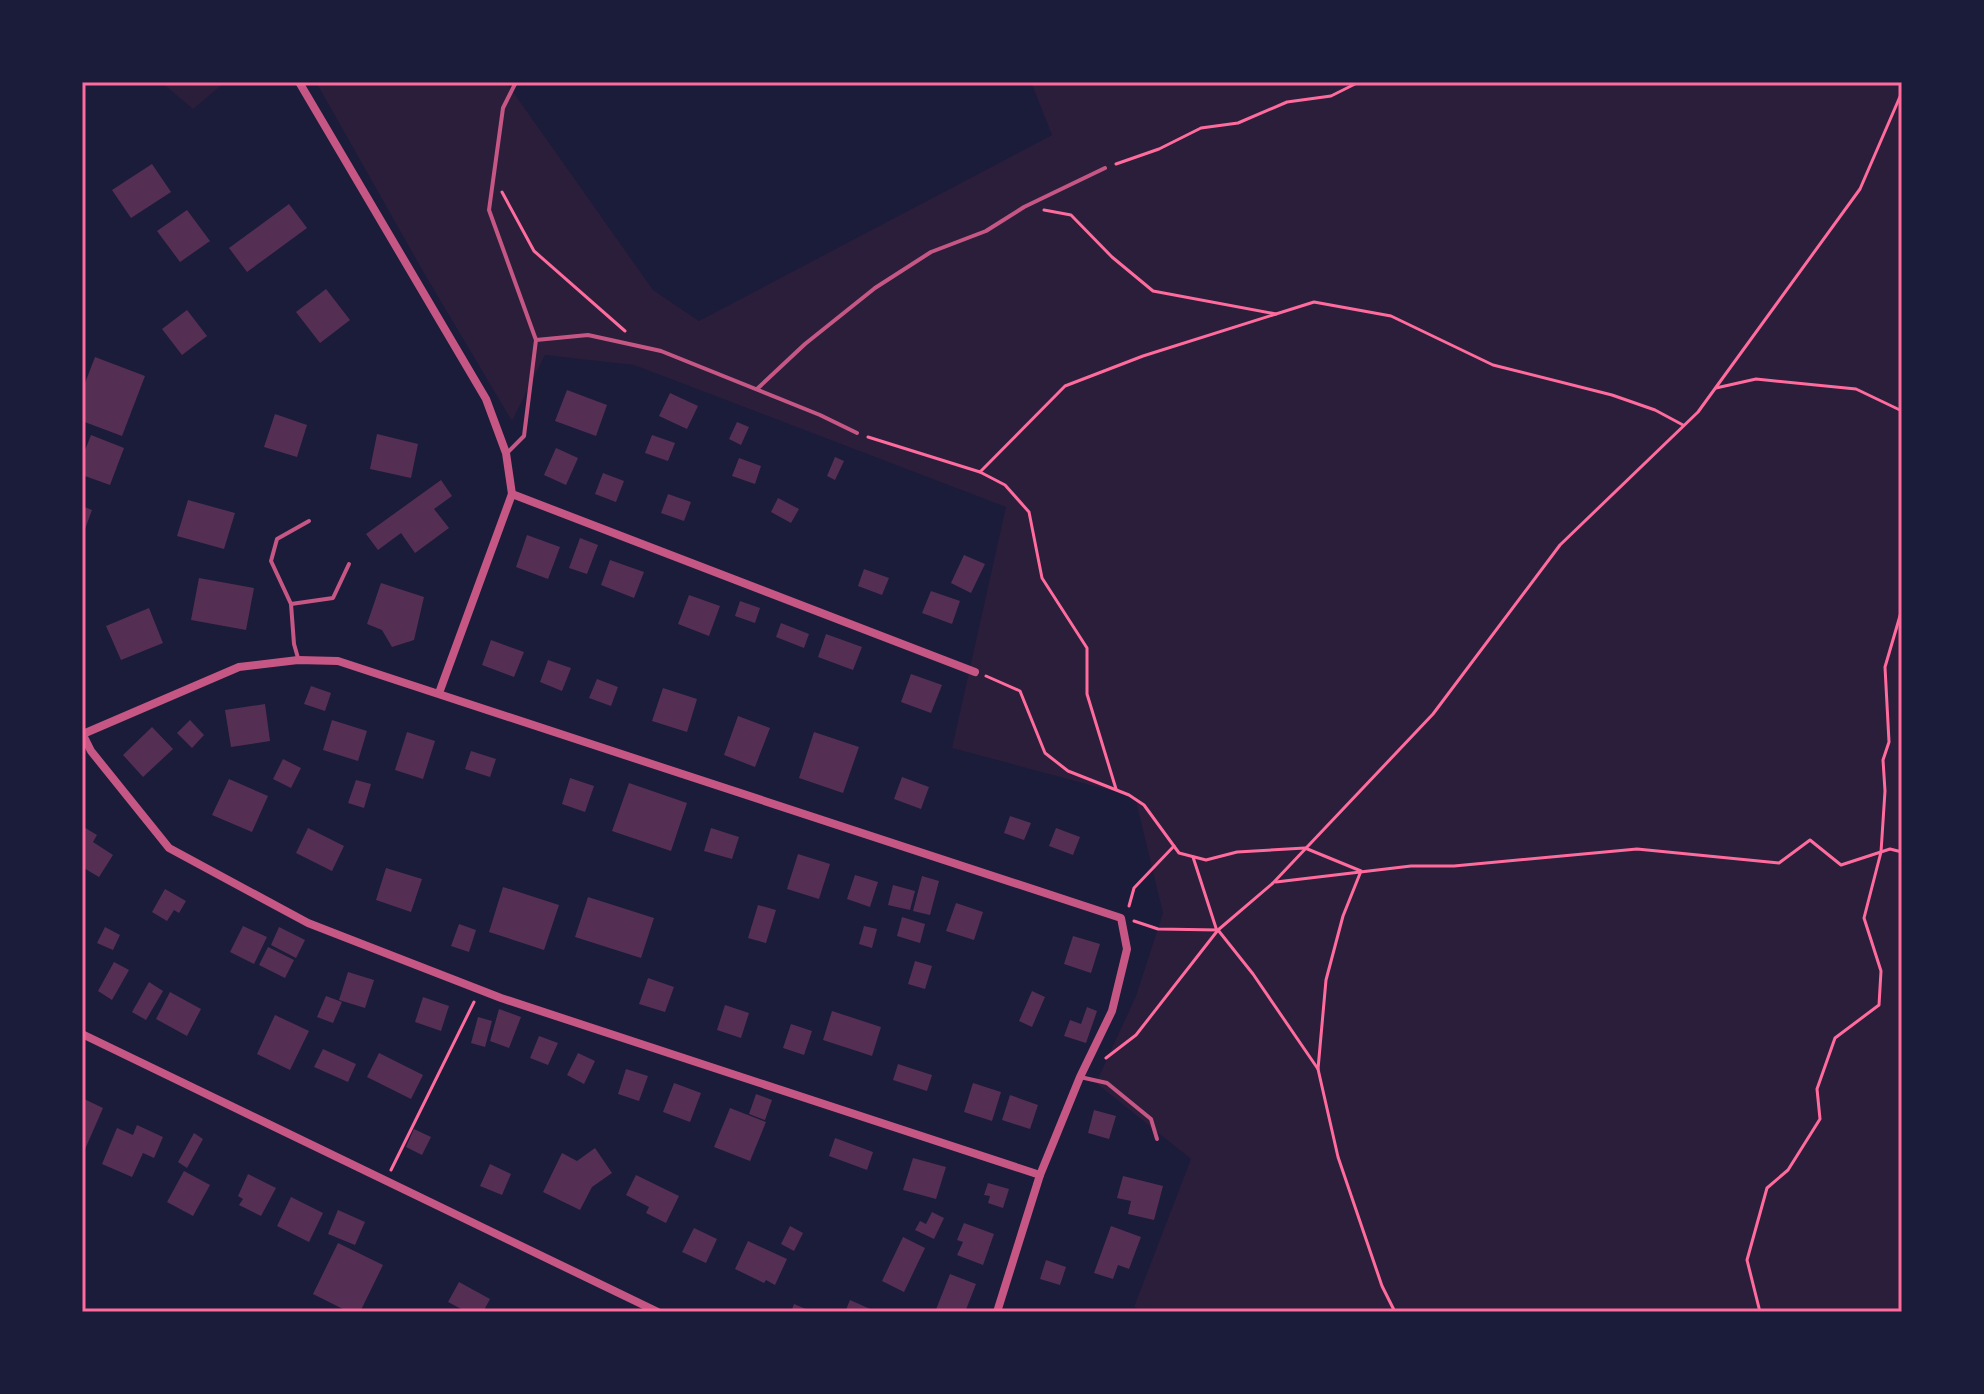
<svg xmlns="http://www.w3.org/2000/svg" width="1984" height="1394" font-family="'Fira Sans',sans-serif">
  <style>
    .green { fill: #2a1e3b }
    .building { fill: #542f53 }
    .lines { fill: none; stroke-linecap: round; stroke-linejoin: round }
    .path { stroke: #ff6b9d; stroke-width: 3 }
    .service { stroke: #c65784; stroke-width: 4 }
    .minor { stroke: #c65784; stroke-width: 8 }
    .neatline { fill: none; stroke: #ff6b9d; stroke-width: 3 }
  </style>
  <rect width="100%" height="100%" fill="#1b1b3a"/>
  <!-- green -->
  <g class="green">
    <polygon points="161,82 225,82 193,109"/>
    <polygon points="316,82 506,82 653,290 699,321 1052,135 1031,82 1902,82 1902,1312 1148,1312 1134,1307 1191,1159 1096,1083 1136,996 1163,913 1135,797 952,748 1006,507 634,365 545,355 512,421 424,273"/>
  </g>
  <!-- building -->
  <g class="building">
    <polygon points="152,164 171,192 131,218 112,190"/>
    <polygon points="289,204 307,228 247,272 229,248"/>
    <polygon points="187,210 210,241 180,262 157,231"/>
    <polygon points="326,289 350,320 320,343 296,312"/>
    <polygon points="187,310 207,336 182,355 162,329"/>
    <polygon points="95,357 145,376 122,436 82,421 82,391"/>
    <polygon points="567,390 607,405 596,436 555,421"/>
    <polygon points="670,393 698,406 687,429 659,416"/>
    <polygon points="275,414 307,425 297,457 264,447"/>
    <polygon points="737,422 749,427 741,445 729,439"/>
    <polygon points="377,434 418,444 411,478 370,469"/>
    <polygon points="91,435 124,448 110,485 82,475 82,458"/>
    <polygon points="652,435 675,443 668,461 645,453"/>
    <polygon points="556,448 578,458 566,485 544,475"/>
    <polygon points="835,457 844,461 835,480 827,476"/>
    <polygon points="739,458 761,466 755,484 732,476"/>
    <polygon points="603,473 624,481 616,502 595,494"/>
    <polygon points="441,480 452,496 434,509 449,528 415,553 401,533 378,550 366,534"/>
    <polygon points="668,494 691,502 684,521 661,513"/>
    <polygon points="778,498 799,509 791,523 771,512"/>
    <polygon points="188,500 235,513 224,549 177,536"/>
    <polygon points="82,506 92,510 82,537"/>
    <polygon points="527,535 560,547 548,579 516,567"/>
    <polygon points="580,538 598,545 587,574 569,568"/>
    <polygon points="964,555 985,564 971,593 951,583"/>
    <polygon points="610,560 644,572 634,598 601,585"/>
    <polygon points="864,569 889,578 882,595 858,586"/>
    <polygon points="199,578 254,588 246,630 191,620"/>
    <polygon points="381,583 424,597 414,640 392,647 382,630 367,624"/>
    <polygon points="931,591 960,601 952,624 922,613"/>
    <polygon points="689,595 720,606 709,636 678,624"/>
    <polygon points="740,601 760,608 755,623 735,616"/>
    <polygon points="149,608 163,643 121,660 106,626"/>
    <polygon points="781,623 809,634 804,648 776,637"/>
    <polygon points="826,634 862,647 853,670 818,657"/>
    <polygon points="491,640 524,652 514,677 482,665"/>
    <polygon points="548,660 571,668 562,691 540,682"/>
    <polygon points="911,674 942,685 931,713 901,702"/>
    <polygon points="597,679 618,687 611,706 589,698"/>
    <polygon points="311,686 331,693 325,711 304,704"/>
    <polygon points="663,688 697,699 687,732 652,721"/>
    <polygon points="265,704 270,741 231,747 225,710"/>
    <polygon points="738,716 770,728 755,767 724,755"/>
    <polygon points="190,720 204,735 192,748 177,733"/>
    <polygon points="332,720 367,731 358,761 323,750"/>
    <polygon points="152,727 173,749 143,777 123,755"/>
    <polygon points="407,732 435,741 423,779 395,770"/>
    <polygon points="814,732 859,747 843,793 799,778"/>
    <polygon points="471,751 496,759 490,777 465,769"/>
    <polygon points="283,759 301,768 291,788 273,779"/>
    <polygon points="902,777 929,787 921,809 894,799"/>
    <polygon points="570,778 594,786 585,812 562,804"/>
    <polygon points="229,779 268,796 252,832 212,815"/>
    <polygon points="356,780 371,784 364,808 348,803"/>
    <polygon points="629,783 687,803 671,851 612,831"/>
    <polygon points="1010,816 1031,823 1024,840 1004,833"/>
    <polygon points="82,826 97,835 93,842 113,855 99,877 82,867"/>
    <polygon points="308,828 344,846 332,871 296,853"/>
    <polygon points="711,828 739,837 732,859 704,851"/>
    <polygon points="1056,828 1080,837 1073,855 1049,846"/>
    <polygon points="798,854 830,864 819,899 787,889"/>
    <polygon points="386,868 422,879 411,912 376,900"/>
    <polygon points="855,875 878,882 870,907 847,899"/>
    <polygon points="922,876 939,881 930,915 913,911"/>
    <polygon points="893,885 915,891 910,910 888,905"/>
    <polygon points="503,887 559,905 544,950 489,932"/>
    <polygon points="165,889 186,901 179,913 174,910 167,921 152,912"/>
    <polygon points="588,897 654,918 641,958 575,937"/>
    <polygon points="956,903 983,912 974,940 946,931"/>
    <polygon points="758,905 776,910 766,943 748,938"/>
    <polygon points="902,917 925,924 920,943 897,936"/>
    <polygon points="459,924 476,930 469,952 451,946"/>
    <polygon points="243,926 267,937 254,964 230,952"/>
    <polygon points="864,926 877,929 872,948 859,944"/>
    <polygon points="105,927 120,935 113,950 97,943"/>
    <polygon points="279,927 305,940 296,958 271,945"/>
    <polygon points="1073,936 1100,944 1091,973 1064,964"/>
    <polygon points="268,947 294,960 285,978 259,965"/>
    <polygon points="915,961 932,966 925,989 908,984"/>
    <polygon points="114,962 129,970 112,1000 98,991"/>
    <polygon points="348,972 374,980 365,1008 339,1000"/>
    <polygon points="648,978 674,987 665,1012 639,1004"/>
    <polygon points="149,982 163,991 146,1020 132,1012"/>
    <polygon points="1032,991 1045,997 1032,1027 1019,1021"/>
    <polygon points="170,992 201,1009 187,1036 156,1019"/>
    <polygon points="326,996 342,1002 333,1023 317,1017"/>
    <polygon points="423,997 449,1006 441,1031 415,1022"/>
    <polygon points="725,1005 749,1013 741,1038 717,1030"/>
    <polygon points="1087,1007 1097,1011 1086,1043 1064,1036 1070,1020 1081,1024"/>
    <polygon points="499,1009 521,1017 509,1048 490,1041"/>
    <polygon points="832,1011 881,1027 872,1056 823,1040"/>
    <polygon points="275,1015 309,1031 290,1070 257,1054"/>
    <polygon points="478,1017 492,1021 485,1047 471,1043"/>
    <polygon points="791,1024 812,1031 804,1055 783,1048"/>
    <polygon points="539,1036 558,1043 548,1065 530,1058"/>
    <polygon points="323,1049 356,1064 348,1082 314,1067"/>
    <polygon points="379,1053 423,1075 411,1099 367,1077"/>
    <polygon points="578,1053 595,1061 584,1084 567,1075"/>
    <polygon points="898,1064 932,1075 927,1091 893,1080"/>
    <polygon points="626,1069 648,1076 639,1101 618,1094"/>
    <polygon points="674,1083 701,1093 690,1122 663,1112"/>
    <polygon points="973,1083 1001,1092 992,1121 964,1112"/>
    <polygon points="756,1094 772,1100 765,1120 749,1114"/>
    <polygon points="1010,1095 1038,1105 1030,1129 1002,1120"/>
    <polygon points="82,1098 103,1108 82,1156"/>
    <polygon points="730,1108 766,1122 750,1161 714,1147"/>
    <polygon points="1094,1110 1116,1116 1109,1139 1088,1133"/>
    <polygon points="137,1125 163,1137 154,1158 143,1153 132,1177 102,1164 117,1128 133,1135"/>
    <polygon points="414,1129 431,1137 422,1155 406,1147"/>
    <polygon points="194,1133 203,1139 187,1168 178,1162"/>
    <polygon points="835,1138 873,1152 867,1170 829,1156"/>
    <polygon points="595,1148 612,1173 592,1187 580,1210 543,1192 562,1153 577,1161"/>
    <polygon points="913,1158 946,1167 936,1199 903,1190"/>
    <polygon points="490,1164 511,1174 502,1195 480,1186"/>
    <polygon points="184,1171 210,1185 193,1216 167,1202"/>
    <polygon points="248,1174 276,1188 261,1216 239,1205 243,1199 238,1196"/>
    <polygon points="636,1175 679,1196 666,1223 646,1213 649,1207 626,1195"/>
    <polygon points="1123,1176 1163,1186 1154,1220 1128,1214 1131,1201 1117,1198"/>
    <polygon points="988,1183 1009,1189 1003,1208 988,1203 990,1196 984,1195"/>
    <polygon points="291,1197 323,1213 309,1242 277,1226"/>
    <polygon points="338,1210 365,1222 355,1245 328,1234"/>
    <polygon points="932,1212 944,1218 934,1239 915,1230 920,1221 926,1224"/>
    <polygon points="964,1223 994,1234 983,1265 957,1255 963,1242 957,1240"/>
    <polygon points="790,1226 803,1233 794,1251 781,1244"/>
    <polygon points="1111,1226 1141,1237 1129,1269 1118,1265 1113,1279 1094,1273"/>
    <polygon points="694,1228 717,1239 706,1263 682,1252"/>
    <polygon points="903,1237 925,1248 904,1292 882,1281"/>
    <polygon points="748,1241 787,1259 775,1285 766,1280 764,1283 735,1269"/>
    <polygon points="338,1243 383,1265 360,1312 349,1312 313,1294"/>
    <polygon points="1046,1260 1066,1267 1060,1285 1040,1279"/>
    <polygon points="950,1274 976,1284 965,1312 935,1312"/>
    <polygon points="459,1282 490,1299 483,1312 467,1312 448,1302"/>
    <polygon points="850,1300 877,1312 845,1312"/>
    <polygon points="794,1304 813,1312 791,1312"/>
  </g>
  <g class="lines">
    <!-- path -->
    <g class="path">
      <polyline points="1116,164 1159,149 1201,128 1238,123 1287,102 1331,96 1359,82"/>
      <polyline points="502,192 534,251 625,331"/>
      <polyline points="1044,210 1071,215 1112,257 1153,291 1276,314"/>
      <polyline points="1716,388 1756,379 1856,389 1902,411"/>
      <polyline points="868,437 980,472 1065,386 1143,356 1314,302 1391,316 1493,365 1612,395 1655,410 1683,425"/>
      <polyline points="980,472 1005,485 1029,512 1042,578 1087,648 1087,694 1116,789"/>
      <polyline points="986,676 1020,691 1045,753 1068,771 1129,795 1144,805 1179,853 1206,860 1237,852 1305,848 1361,871 1343,916 1326,980 1318,1069 1338,1157 1382,1286 1395,1312"/>
      <polyline points="1193,857 1216,928"/>
      <polyline points="1276,882 1411,866 1454,866 1637,849 1779,863 1810,840 1841,865 1890,849 1902,852"/>
      <polyline points="1129,906 1134,888 1174,846"/>
      <polyline points="1134,921 1158,929 1218,930 1253,974 1318,1069"/>
      <polyline points="1106,1058 1136,1035 1218,930 1273,883 1433,714 1560,545 1698,412 1860,189 1902,92"/>
      <polyline points="391,1170 474,1002"/>
      <polyline points="1760,1312 1747,1260 1767,1188 1788,1170 1820,1119 1817,1089 1835,1038 1879,1005 1881,971 1864,918 1881,852 1885,791 1883,760 1889,742 1885,667 1902,609"/>
    </g>
    <!-- service -->
    <g class="service">
      <polyline points="536,340 588,335 661,351 820,415 857,433"/>
      <polyline points="757,389 805,344 875,288 931,252 986,231 1024,207 1105,168"/>
      <polyline points="508,452 524,436 536,340 489,210 503,108 516,82"/>
      <polyline points="309,521 277,539 271,561 291,604 333,598 349,564"/>
      <polyline points="291,604 294,644 298,658"/>
      <polyline points="1080,1077 1107,1083 1151,1119 1157,1139"/>
    </g>
    <!-- minor -->
    <g class="minor">
      <polyline points="299,82 486,399 506,453 512,494 439,693"/>
      <polyline points="512,494 975,672"/>
      <polyline points="82,733 91,751 169,848 308,923 501,998 1040,1175"/>
      <polyline points="83,734 239,667 298,660 338,661 1121,918 1127,949 1112,1011 1080,1077 1040,1175 997,1312"/>
      <polyline points="82,1034 658,1312"/>
    </g>
  </g>
  <!-- border -->
  <rect width="1984" height="1394" fill="none" stroke="#1b1b3a" stroke-width="168"/>
  <rect x="84" y="84" width="1816" height="1226" class="neatline"/>
</svg>
